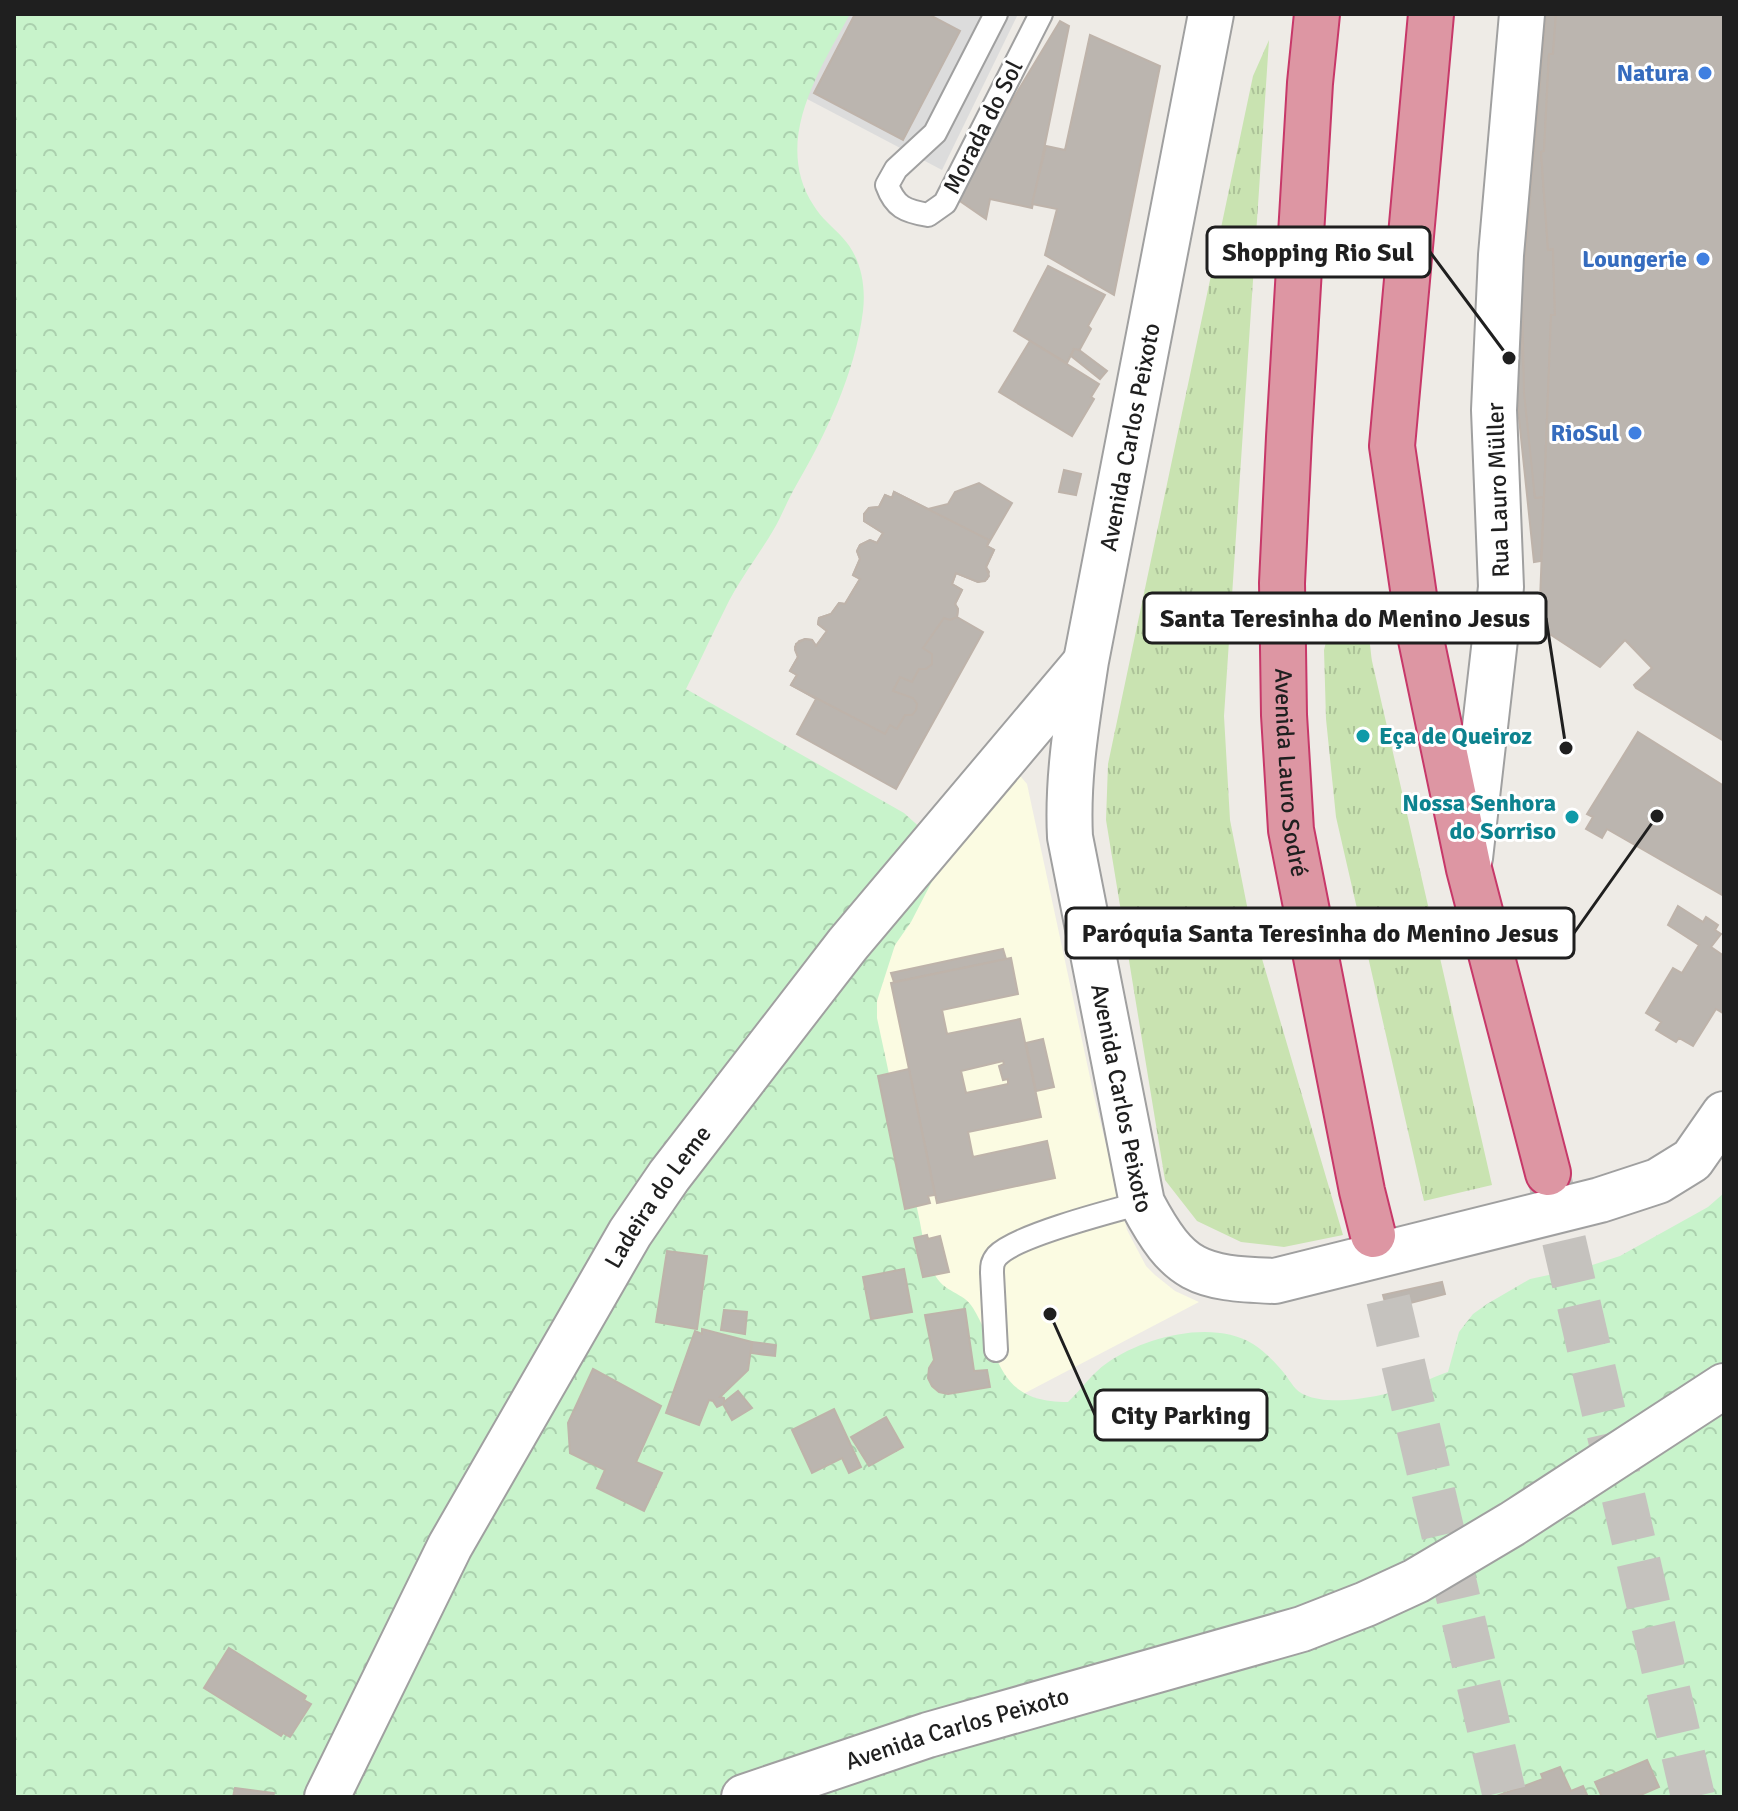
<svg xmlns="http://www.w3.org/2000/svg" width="1738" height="1811" font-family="Signika,sans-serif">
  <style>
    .residential { fill: #dcdcdc }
    .education { fill: #fbfbe2 }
    .grass { fill: url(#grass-tufts) }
    .park { fill: url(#park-crowns) }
    .building { fill: #bbb5af; stroke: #beb3aa; stroke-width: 2; fill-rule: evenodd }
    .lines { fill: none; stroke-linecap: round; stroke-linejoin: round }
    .highway-tunnel { stroke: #c5c2be; stroke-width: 44; stroke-dasharray: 44 22; stroke-linecap: butt }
    .lane-casing { stroke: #a0a0a0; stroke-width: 26 }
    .street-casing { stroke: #a0a0a0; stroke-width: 48 }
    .highway-casing { stroke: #c73869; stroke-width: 48 }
    .lane { stroke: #fff; stroke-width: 22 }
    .street { stroke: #fff; stroke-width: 44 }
    .highway { stroke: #dd96a3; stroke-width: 44 }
    .shop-dot { fill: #3f7fe0; stroke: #fff; stroke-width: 3 }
    .culture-dot { fill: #0f9aa8; stroke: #fff; stroke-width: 3 }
    .labels { text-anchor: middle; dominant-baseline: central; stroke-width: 6; stroke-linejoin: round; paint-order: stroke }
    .shop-label { font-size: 24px; font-weight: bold; fill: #366cbe; stroke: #fff; text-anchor: end }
    .street-label { font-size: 24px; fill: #1f1f1f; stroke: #fff }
    .culture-label { font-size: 24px; font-weight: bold; fill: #0d838f; stroke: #fff; text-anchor: start }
    .leader { fill: none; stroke: #1f1f1f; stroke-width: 3 }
    .callout-dot { fill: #1f1f1f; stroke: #fff; stroke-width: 3 }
    .callout { fill: #fff; stroke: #1f1f1f; stroke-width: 3 }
    .callout-label { font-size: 26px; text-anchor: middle; font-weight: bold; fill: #1f1f1f }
  </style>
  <defs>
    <pattern id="grass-tufts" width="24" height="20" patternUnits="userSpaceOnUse" patternTransform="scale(2)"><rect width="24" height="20" fill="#c9e3b1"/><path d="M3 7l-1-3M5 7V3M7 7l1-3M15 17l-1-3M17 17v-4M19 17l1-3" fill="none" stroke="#acc298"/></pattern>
    <pattern id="park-crowns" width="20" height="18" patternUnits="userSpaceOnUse" patternTransform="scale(2)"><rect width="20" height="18" fill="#c8f3cb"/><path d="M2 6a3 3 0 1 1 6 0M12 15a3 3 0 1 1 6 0" fill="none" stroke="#abd0ae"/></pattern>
  </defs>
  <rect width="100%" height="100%" fill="#eeebe6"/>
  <!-- residential -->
  <polygon class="residential" points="665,14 1018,14 942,170 750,69"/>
  <!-- education -->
  <polygon class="education" points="1016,771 1027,784 1094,1096 1127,1230 1146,1266 1155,1275 1175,1291 1199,1302 912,1452 748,1057"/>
  <!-- grass -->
  <g class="grass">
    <polygon points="1269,40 1224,716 1230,820 1248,911 1343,1235 1284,1247 1241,1242 1197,1221 1165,1180 1106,820 1108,764 1253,76"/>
    <path d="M1344,619c27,1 25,20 28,42l120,524 -68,16 -88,-384 -10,-98 -2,-69 5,-20 6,-8z"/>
  </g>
  <!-- park -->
  <path class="park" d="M14,14h836c-31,57 -78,128 -36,192 7,12 19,21 28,31 19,20 24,48 21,74 -8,64 -38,125 -70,180 -7,13 -12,26 -19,38 -15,26 -35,51 -48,78 -14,27 -26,55 -40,82l218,124 31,28 6,23 -30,58 -16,23 -18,56v17c14,63 26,127 40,190 5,22 7,45 17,65 9,20 30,19 39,35 29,48 22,94 95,94 13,-12 24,-29 39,-39 37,-26 105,-44 146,-19 11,7 23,19 31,29 7,9 11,18 21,22 27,12 77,1 103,-7 14,-4 26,-12 40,-16l11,-40 14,-18 14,-10 43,-25 56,-12 34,-11 88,-49 16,-14v604h-1710z"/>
  <!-- building -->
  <g class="building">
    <polygon points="855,14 928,14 960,31 903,140 814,93"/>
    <polygon points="1537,14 1546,14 1522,291 1521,339 1535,498 1544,497 1541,561 1534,562 1515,380"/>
    <polygon points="1546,14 1556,14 1553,54 1549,54 1544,151 1541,152 1548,250 1553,249 1555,315 1551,315 1544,497 1535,498 1524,393 1522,291"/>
    <polygon points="1556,14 1724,14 1724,741 1636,688 1634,685 1652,668 1625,640 1600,667 1539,627 1551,315 1555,315 1553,249 1548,250 1541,152 1544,151 1549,54 1553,54"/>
    <polygon points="1060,21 1069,26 1032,208 990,199 986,219 954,197"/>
    <polygon points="1090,35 1160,66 1114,295 1045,255 1057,209 1032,204 1046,146 1065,150"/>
    <polygon points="1048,266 1105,295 1088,326 1091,329 1079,351 1074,349 1067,363 1014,331"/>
    <polygon points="1030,341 1099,384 1091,397 1094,399 1072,436 999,392"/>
    <polygon points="1074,349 1079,350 1107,371 1100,379 1071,356"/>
    <polygon points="1064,470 1081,474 1076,495 1059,492"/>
    <polygon points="979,483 1012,503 987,546 994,550 986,567 989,572 987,579 978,582 956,573 952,584 962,590 955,604 958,609 957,617 983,632 896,789 797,734 816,699 791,685 797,675 790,671 798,657 795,647 799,641 805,639 812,640 816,646 827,631 818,624 819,618 831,614 839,603 845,604 860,579 853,575 860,559 857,551 860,545 870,540 877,543 883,533 864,521 864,514 869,508 879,507 885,495 892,498 894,492 928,509 948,504 955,492"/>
    <polygon points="894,492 989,540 987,546 994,550 986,567 989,576 985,581 978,582 956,573 952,584 962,590 955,604 958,609 957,617 950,620 944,618 923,648 932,654 932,664 926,669 919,669 912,682 900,677 893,691 913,698 917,704 916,710 912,715 905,715 897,729 890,725 885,734 791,685 797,675 790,671 798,657 795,650 796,644 805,639 812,640 816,646 827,631 818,624 819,618 831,614 839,603 845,604 860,579 853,575 860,559 857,551 860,545 870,540 877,543 883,533 864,521 864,514 869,508 879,507 885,495 892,498"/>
    <polygon points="1638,732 1724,786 1724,896 1607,829 1602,838 1586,829 1593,817 1587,814"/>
    <polygon points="1678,906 1703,922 1706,917 1718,925 1715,930 1721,934 1711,947 1724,956 1724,1011 1723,1013 1716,1009 1693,1046 1679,1038 1676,1042 1656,1030 1661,1022 1646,1013 1673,968 1682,973 1699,945 1668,925"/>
    <polygon points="1003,949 1006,959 894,982 891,973"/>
    <path d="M1011,958l7,36 -76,16 5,24 73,-15 21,98 -73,15 5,25 74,-16 8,37 -118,25 -46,-220zM1003,1061l1,3 -5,2 4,14 5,-1v5l-42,9 -5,-22z"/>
    <polygon points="1043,1039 1054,1087 1036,1091 1026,1043"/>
    <polygon points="909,1069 935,1195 928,1196 930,1203 905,1209 878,1076"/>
    <polygon points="927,1235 928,1239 940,1236 949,1272 923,1277 914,1238"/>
    <polygon points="667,1251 707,1256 697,1329 656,1322"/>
    <polygon points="904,1269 912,1312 871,1319 863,1277"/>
    <polygon points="1442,1282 1445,1294 1387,1309 1383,1295"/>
    <polygon points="965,1309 974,1371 987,1370 990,1387 948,1394 939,1392 932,1386 928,1378 929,1368 934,1360 925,1315"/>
    <polygon points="724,1310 747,1312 745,1334 721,1330"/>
    <polygon points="702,1329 752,1342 748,1370 720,1397 724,1398 724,1402 738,1391 752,1408 732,1420 723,1404 717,1407 713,1401 709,1400 699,1425 666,1413 695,1331 702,1334"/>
    <polygon points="752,1342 776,1345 775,1356 751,1353"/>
    <polygon points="593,1369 661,1406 636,1462 662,1473 644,1511 597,1488 605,1470 570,1453 568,1423"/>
    <polygon points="834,1409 861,1467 849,1473 842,1458 812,1473 792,1430"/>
    <polygon points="886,1417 903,1447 869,1466 851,1437"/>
    <polygon points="229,1648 306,1696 304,1700 311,1704 290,1737 283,1733 281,1736 204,1688"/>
    <polygon points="1647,1760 1659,1787 1636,1797 1602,1797 1595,1782"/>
    <polygon points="1560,1767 1571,1791 1583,1786 1588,1797 1494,1797 1543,1779 1541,1774"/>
    <polygon points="235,1788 274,1793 273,1797 233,1797"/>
  </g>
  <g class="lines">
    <!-- highway-tunnel -->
    <g class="highway-tunnel">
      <polyline points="1549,1176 1693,1797"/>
      <polyline points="1373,1235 1505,1797"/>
    </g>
    <defs>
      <g id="lane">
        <path d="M996,14l-61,119 -39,36 -9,16c8,22 18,26 41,30l17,-12 96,-189"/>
        <path d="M996,1350l-4,-77c0,-7 0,-11 5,-17 18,-20 115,-45 145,-53"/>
      </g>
      <g id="street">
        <path id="s1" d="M1211,14l-125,647c-9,59 -19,116 -16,176l72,366c37,70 56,75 133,78l325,-81 58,-19 34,-21 32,-46"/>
        <polyline points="1470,858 1501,587 1494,410 1501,255 1522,14"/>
        <path id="s2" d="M327,1797l123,-251 180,-313 39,-57 179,-232 237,-281"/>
        <path id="s3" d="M744,1797l184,-62 374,-106 64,-25 50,-23 96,-57 212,-138"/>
      </g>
      <g id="highway">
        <path id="s4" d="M1317,14l-7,69 -21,354 -7,146 2,132 7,115 71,361 11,44"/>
        <polyline points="1431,14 1392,446 1419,630 1469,869 1548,1173"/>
      </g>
    </defs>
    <!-- lane casing -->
    <use href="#lane" class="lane-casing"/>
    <!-- street casing -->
    <use href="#street" class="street-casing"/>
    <!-- highway casing -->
    <use href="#highway" class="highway-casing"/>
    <!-- lane -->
    <use href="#lane" class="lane"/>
    <!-- street -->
    <use href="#street" class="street"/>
    <!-- highway -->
    <use href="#highway" class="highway"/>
  </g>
  <!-- markers -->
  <g class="shop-dot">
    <circle cx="1705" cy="73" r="8"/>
    <circle cx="1703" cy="259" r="8"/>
    <circle cx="1635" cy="433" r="8"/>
  </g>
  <g class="culture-dot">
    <circle cx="1363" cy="736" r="8"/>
    <circle cx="1572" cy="817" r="8"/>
  </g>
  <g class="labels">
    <!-- shop labels -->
    <g class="shop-label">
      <text x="1689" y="73">Natura</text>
      <text x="1687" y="259">Loungerie</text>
      <text x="1619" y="433">RioSul</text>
    </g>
    <!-- street labels -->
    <g class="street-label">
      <text transform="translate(983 127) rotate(-63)">Morada do Sol</text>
      <text transform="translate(1130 437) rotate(-79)">Avenida Carlos Peixoto</text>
      <text transform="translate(1498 490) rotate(-92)">Rua Lauro Müller</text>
      <text stroke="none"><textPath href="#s4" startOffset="760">Avenida Lauro Sodré</textPath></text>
      <text stroke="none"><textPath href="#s1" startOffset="1102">Avenida Carlos Peixoto</textPath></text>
      <text stroke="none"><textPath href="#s2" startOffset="686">Ladeira do Leme</textPath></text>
      <text stroke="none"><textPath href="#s3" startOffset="224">Avenida Carlos Peixoto</textPath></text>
    </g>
    <!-- culture labels -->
    <g class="culture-label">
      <text x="1379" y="736">Eça de Queiroz</text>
      <text x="1556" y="803" text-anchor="end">Nossa Senhora<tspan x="1556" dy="28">do Sorriso</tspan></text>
    </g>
  </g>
  <!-- callouts -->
  <path class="leader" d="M1509 358L1430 252M1566 748L1546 618M1657 816L1574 933M1050 1314L1095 1415"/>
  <g class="callout-dot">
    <circle cx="1509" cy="358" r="8"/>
    <circle cx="1566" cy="748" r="8"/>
    <circle cx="1657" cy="816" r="8"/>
    <circle cx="1050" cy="1314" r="8"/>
  </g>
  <g class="callout">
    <rect x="1207" y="227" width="223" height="50" rx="8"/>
    <rect x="1144" y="593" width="402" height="50" rx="8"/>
    <rect x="1066" y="908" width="508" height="50" rx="8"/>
    <rect x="1095" y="1390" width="172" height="50" rx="8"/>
  </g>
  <g class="callout-label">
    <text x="1318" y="261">Shopping Rio Sul</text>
    <text x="1345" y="627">Santa Teresinha do Menino Jesus</text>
    <text x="1320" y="942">Paróquia Santa Teresinha do Menino Jesus</text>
    <text x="1181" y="1424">City Parking</text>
  </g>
  <!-- border -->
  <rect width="1738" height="1811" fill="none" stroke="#1f1f1f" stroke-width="32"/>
</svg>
